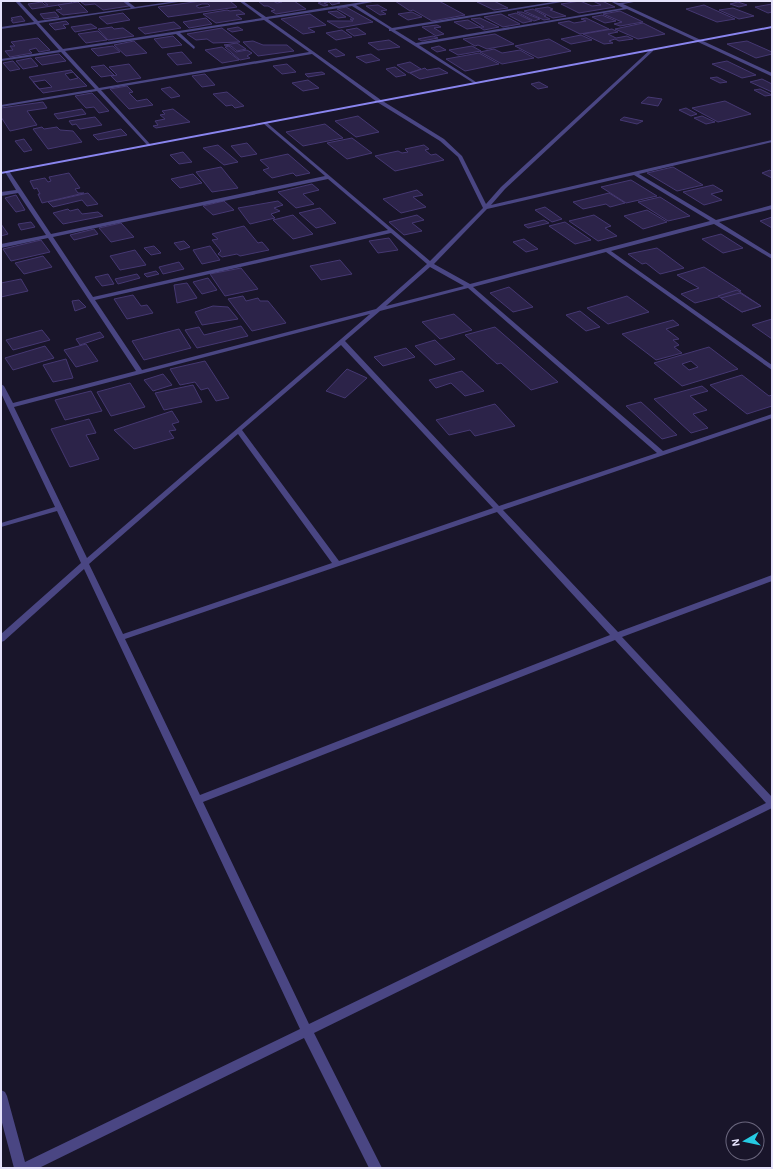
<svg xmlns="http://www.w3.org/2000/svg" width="773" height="1169" font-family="'Alegreya Sans',sans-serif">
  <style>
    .building { fill: #2c2349; stroke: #453872; fill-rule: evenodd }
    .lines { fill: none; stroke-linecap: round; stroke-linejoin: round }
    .street { fill: #4a4683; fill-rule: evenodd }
    .secondary { fill: #8a85ef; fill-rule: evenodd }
  </style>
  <rect width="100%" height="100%" fill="#19152a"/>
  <!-- building -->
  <g class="building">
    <polygon points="43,1 70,1 72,3 32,9 28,4 42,2 45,5 48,5"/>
    <polygon points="88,1 123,1 129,6 103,10 95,4 85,5 81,2"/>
    <path d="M201,1h29l7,6 -69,10 -10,-10zM202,4h6l2,2 -11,2 -3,-2z"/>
    <polygon points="258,1 273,1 277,3 282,2 280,1 294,1 306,9 276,14 271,11 275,10 268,6 264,6"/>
    <polygon points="319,1 336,1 340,3 332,5 329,2 324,3 328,5 324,6 318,3 321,2"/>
    <polygon points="395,1 439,1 465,15 432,21 413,10 410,11"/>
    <polygon points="494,1 508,8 494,10 477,2"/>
    <polygon points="580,1 592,6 601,5 593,1 602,1 615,7 579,13 561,4"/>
    <polygon points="78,2 88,12 63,15 56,10 62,9 58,5"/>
    <polygon points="738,2 747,5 739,7 730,4"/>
    <polygon points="772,4 772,12 768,13 755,7"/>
    <polygon points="378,5 387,10 381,11 386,14 380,15 366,6"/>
    <polygon points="704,5 735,19 717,22 686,9"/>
    <polygon points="346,7 373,22 339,28 327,21 353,21 350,19 354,19 337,9"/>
    <polygon points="548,7 553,9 550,10 566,16 553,18 535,9"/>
    <polygon points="733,8 754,16 739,19 719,10"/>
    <polygon points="533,9 546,16 544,16 550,19 544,20 524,11"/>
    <polygon points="227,10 230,11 239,10 245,14 236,15 242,19 216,23 203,14"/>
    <polygon points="337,11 346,17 338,18 328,12"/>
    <polygon points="620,11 643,22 620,26 614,24 622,22 603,14"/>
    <polygon points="55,12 59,17 44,19 40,14"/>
    <polygon points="412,12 422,17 408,20 398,14"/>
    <polygon points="517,12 522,12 540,19 534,21"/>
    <polygon points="123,13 130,20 107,24 99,17"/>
    <polygon points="516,13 532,21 523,23 508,15"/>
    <polygon points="310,14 326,25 308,28 315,32 303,34 281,19"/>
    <polygon points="501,14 520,24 503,27 484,17"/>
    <polygon points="602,15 616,21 605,23 592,17"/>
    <polygon points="21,16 25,21 13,23 11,20 13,20 11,18"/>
    <polygon points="206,18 212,24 189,28 183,22"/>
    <polygon points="480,18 499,27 484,30 479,27 484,27 471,19"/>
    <polygon points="586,18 609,29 580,34 558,23 569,21 574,23 586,21 581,19"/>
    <polygon points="468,20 480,27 467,29 454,22"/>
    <polygon points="66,21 69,24 63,25 66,28 55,30 49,24"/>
    <polygon points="174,22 181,28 145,34 138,28"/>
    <polygon points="643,23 665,34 638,39 615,29"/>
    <polygon points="91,24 97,28 75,32 71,27"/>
    <polygon points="437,25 441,27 434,28 444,34 436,36 422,27"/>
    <polygon points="112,27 114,29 123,28 134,36 108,40 98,29"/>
    <polygon points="238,27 243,30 232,32 227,29"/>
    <polygon points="222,28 240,42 213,43 207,39 196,40 187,34"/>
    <polygon points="357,28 366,34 354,36 346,30"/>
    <polygon points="612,29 618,32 608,34 616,38 627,36 633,39 619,41 615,39 609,41 613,43 604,44 583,34"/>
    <polygon points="342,30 352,37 336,40 326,33"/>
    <polygon points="98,31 107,40 86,43 78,34"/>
    <polygon points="495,34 514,44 487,49 478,45 475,46 463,39"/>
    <polygon points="581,35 592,40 571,44 561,39"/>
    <polygon points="173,36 182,45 162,48 154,39"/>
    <polygon points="433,36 438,38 422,41 418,39"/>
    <polygon points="38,38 50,50 39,52 36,48 29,50 32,53 10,57 5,51 13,50 10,46 15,46 11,42"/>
    <polygon points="549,39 571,51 538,58 515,46"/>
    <polygon points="389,40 400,47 378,50 368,43"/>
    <polygon points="134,41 147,53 126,56 114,45"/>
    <polygon points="253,41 263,45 287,45 294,51 258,56 243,42"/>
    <polygon points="747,41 772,52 772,54 756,58 727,44"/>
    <polygon points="237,43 246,49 237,51 231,46 224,45"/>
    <polygon points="113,46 120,52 98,56 91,49"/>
    <polygon points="229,46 236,52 247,50 252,53 247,56 250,58 240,60 225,47"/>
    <polygon points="439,46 446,50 437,52 431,48"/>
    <polygon points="472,46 481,51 458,55 449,50"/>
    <polygon points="222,47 239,60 222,63 205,50"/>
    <polygon points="336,49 345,55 336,57 328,51"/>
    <polygon points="494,49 502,53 520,50 534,58 502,64 480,52"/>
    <polygon points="182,52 192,63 177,65 167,54"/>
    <polygon points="479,53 499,64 465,71 446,59"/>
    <polygon points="59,54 66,61 42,65 35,58"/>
    <polygon points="371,54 380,60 366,63 356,57"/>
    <polygon points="31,58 38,66 23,69 16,61"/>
    <polygon points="13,61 20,69 10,71 3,63"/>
    <polygon points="727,61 756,75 742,78 712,64"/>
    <polygon points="410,62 421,69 409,73 397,65"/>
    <polygon points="129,64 141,78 117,82 111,76 117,75 109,67"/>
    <polygon points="287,64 296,72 282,74 273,66"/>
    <polygon points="104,65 114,75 101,77 91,67"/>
    <polygon points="395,67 406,75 396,77 386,69"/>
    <polygon points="425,68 427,70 439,68 448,73 420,79 410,73"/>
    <path d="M71,70l16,16 -44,7 -14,-16zM73,72l5,6 -8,2 -5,-6zM45,80l7,7 -13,2 -6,-7z"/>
    <polygon points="322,72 325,74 308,77 305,74"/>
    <polygon points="205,74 215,85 202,87 192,76"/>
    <polygon points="717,77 727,82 720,83 710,78"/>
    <polygon points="762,79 772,84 772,92 750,82"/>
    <polygon points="308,80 319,88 303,91 292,83"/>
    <polygon points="539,82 548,87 538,89 531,84"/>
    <polygon points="127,86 133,92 129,93 137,101 147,99 153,105 129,109 110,89"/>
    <polygon points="170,87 180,96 171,98 161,89"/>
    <polygon points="760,89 772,95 765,96 754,90"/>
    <polygon points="227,92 244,106 235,108 232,105 226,106 213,94"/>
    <polygon points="92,93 109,111 99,113 94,107 86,108 75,96"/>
    <polygon points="648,97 662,99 658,106 641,103"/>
    <polygon points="725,101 751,114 718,122 692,108"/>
    <polygon points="43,102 47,108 27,111 37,125 10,131 1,117 1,108"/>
    <polygon points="686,108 697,114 691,116 679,110"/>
    <polygon points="82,109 86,114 58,119 54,114"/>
    <polygon points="173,109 190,122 156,128 153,126 158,125 155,121 165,119 160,115 165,114 162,111"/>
    <polygon points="358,116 379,132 356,137 335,121"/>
    <polygon points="702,116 715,122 706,124 694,118"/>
    <polygon points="95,117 102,125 80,129 76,124 72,125 69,121"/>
    <polygon points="624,117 643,121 637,124 620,120"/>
    <polygon points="325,124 343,138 303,146 286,132"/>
    <polygon points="42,127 44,129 57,127 60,130 73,131 82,142 48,149 33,129"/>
    <polygon points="121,129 127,135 98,140 93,135"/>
    <polygon points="352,138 372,153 347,159 327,143"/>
    <polygon points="24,139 32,150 24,152 15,141"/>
    <polygon points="247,143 257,154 241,157 231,146"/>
    <polygon points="218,145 238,162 224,165 203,148"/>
    <polygon points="424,145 429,149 425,150 431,155 436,154 444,160 395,171 375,156 398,151 402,153 408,152 405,149"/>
    <polygon points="183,152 192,162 179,164 170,155"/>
    <polygon points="288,154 310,173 296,176 293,173 272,178 263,170 269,168 260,160"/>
    <polygon points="221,167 238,188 212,192 196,172"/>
    <polygon points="673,167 703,185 677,191 647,173"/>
    <polygon points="770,170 772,172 772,178 762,173"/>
    <polygon points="69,173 80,188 75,189 78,193 84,193 42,203 38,194 40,194 37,188 34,189 30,181 45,178 48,182 51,181 49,177"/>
    <polygon points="193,174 202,183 180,188 171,179"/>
    <polygon points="631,180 657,196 626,203 601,187"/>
    <polygon points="312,184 319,190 303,194 314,204 296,208 278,192"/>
    <polygon points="713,185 723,191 711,194 722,200 704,205 683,192"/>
    <polygon points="417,190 423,195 413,197 426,207 401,213 383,199"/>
    <polygon points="88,193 98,204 87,206 82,200 53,207 48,202"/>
    <polygon points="609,193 625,203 610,207 606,204 583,209 573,202"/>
    <polygon points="16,195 25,210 16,212 5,198"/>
    <polygon points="660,197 690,216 668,221 638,202"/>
    <polygon points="224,201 234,210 213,215 203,206"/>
    <polygon points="278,201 283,205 274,208 280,211 271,214 275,218 250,224 238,208"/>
    <polygon points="545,207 562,219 552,222 535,210"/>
    <polygon points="320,208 336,223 316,228 299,213"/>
    <polygon points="68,209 70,211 78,209 82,214 98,212 103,216 63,224 53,213"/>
    <polygon points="647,210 667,222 643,229 624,216"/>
    <polygon points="293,215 313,234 293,239 273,220"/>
    <polygon points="417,215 424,220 412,223 422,231 404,235 389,222"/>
    <polygon points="594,215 611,226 605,228 617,236 598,241 569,221"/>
    <polygon points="772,217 772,228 760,221"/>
    <polygon points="544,220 549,223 528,228 524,225"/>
    <polygon points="31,222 35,227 21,230 18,224"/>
    <polygon points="565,222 591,240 575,244 549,226"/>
    <polygon points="121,223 134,237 111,242 99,228"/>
    <polygon points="1,224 8,234 1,236"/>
    <polygon points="244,226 258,243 262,242 269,250 240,256 237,254 222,257 218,254 221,251 212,240 218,239 212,234"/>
    <polygon points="94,229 98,234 74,240 70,235"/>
    <polygon points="721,234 743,248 723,253 702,239"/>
    <polygon points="389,238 398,250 378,253 369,241"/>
    <polygon points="524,239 538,249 526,252 513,242"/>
    <polygon points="41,240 50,252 11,261 3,249"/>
    <polygon points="184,241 190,247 180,250 174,243"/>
    <polygon points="154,246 161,253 151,255 144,248"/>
    <polygon points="210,246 220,260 202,264 193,250"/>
    <polygon points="657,248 684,268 660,274 646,263 642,264 628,254"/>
    <polygon points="135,250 146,265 120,270 110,256"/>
    <polygon points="43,256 52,267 24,274 15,263"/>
    <polygon points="340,260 352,274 321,280 310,266"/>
    <polygon points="179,262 184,269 163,274 159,267"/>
    <polygon points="704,267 741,291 695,303 681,294 699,288 677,275"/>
    <polygon points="241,268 258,289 225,296 210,274"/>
    <polygon points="156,271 159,274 147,277 144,274"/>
    <polygon points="108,274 114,284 102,286 95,277"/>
    <polygon points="137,274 140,278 118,284 115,279"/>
    <polygon points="208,278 217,290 202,294 193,282"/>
    <polygon points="21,279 28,291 1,297 1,283"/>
    <polygon points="187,283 197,298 177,303 174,285"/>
    <polygon points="509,287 533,307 513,312 490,293"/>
    <polygon points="737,290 761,306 742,312 718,296"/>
    <polygon points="740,293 761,306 742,312 721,298"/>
    <polygon points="133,295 141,306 147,305 153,313 127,319 114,299"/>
    <polygon points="243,296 246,301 258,298 260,301 268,301 286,323 252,331 228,299"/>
    <polygon points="627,296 649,312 608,324 587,308"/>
    <polygon points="79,300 86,307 75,311 72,301"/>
    <polygon points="213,306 228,307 238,319 202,325 195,312"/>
    <polygon points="580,311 600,327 586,331 566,315"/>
    <polygon points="454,314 472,330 440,339 422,322"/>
    <polygon points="772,319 772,339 752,325"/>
    <polygon points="673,320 679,325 666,329 679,339 673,340 679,345 674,347 682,353 656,360 622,334"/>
    <polygon points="241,326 248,336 197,348 185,330 199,327 204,335"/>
    <polygon points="495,327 558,382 531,390 501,363 497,364 465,335"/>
    <polygon points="179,329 191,348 144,360 132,341"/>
    <polygon points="42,330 50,340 13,350 6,340"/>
    <polygon points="100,332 104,337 80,345 76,339"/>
    <polygon points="435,340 455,359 435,365 415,346"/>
    <polygon points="86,344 98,361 76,367 64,350"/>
    <polygon points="45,346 54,358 13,370 5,358"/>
    <path d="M709,347l29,22 -56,17 -28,-23zM691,361l7,6 -9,3 -7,-6z"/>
    <polygon points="406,348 415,357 383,366 374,357"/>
    <polygon points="66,359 73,378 53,382 43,365"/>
    <polygon points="205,361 229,398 216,401 208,388 201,390 195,382 180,385 170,369"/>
    <polygon points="347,369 367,378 345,398 326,391"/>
    <polygon points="462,371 484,391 465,396 451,383 436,388 429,380"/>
    <polygon points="163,374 172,385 153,391 144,380"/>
    <polygon points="742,375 769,396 772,395 772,406 747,414 710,385"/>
    <polygon points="130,383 145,407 111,416 97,392"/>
    <polygon points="193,385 202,402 164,410 155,393"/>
    <polygon points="702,386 708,391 690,396 707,410 693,414 708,428 691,433 654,399"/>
    <polygon points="91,391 102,411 65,420 55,400"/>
    <polygon points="641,402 677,435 662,439 626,406"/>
    <polygon points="495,404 515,426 475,436 470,430 449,435 436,420"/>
    <polygon points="172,411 179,422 172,424 176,430 169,431 174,438 134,449 114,430"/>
    <polygon points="89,419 96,433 86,435 99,459 70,467 51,429"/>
  </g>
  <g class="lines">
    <!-- street -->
    <path class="street" d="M15,1h4l19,20 93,-13 -8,-7h4l8,6 41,-6h9l-146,22 24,26 199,-31 -23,-17h4l23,16 103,-16h9l-22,4 36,23 167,-27h9l-173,29 21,13 207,-35 -13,-7 9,2 20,-2 -16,3 149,69v3h-1l-144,-67 -208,36 57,37v2h-1l-84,-53h-2v-2l-37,-23 -84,13 113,81 63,39 18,17 24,48 15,-17 150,-138h2v2l-148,138 -14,16 281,-65v2l-133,32 77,46 56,-15v4l-53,13 53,33v4l-58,-35 -103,27 161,114v5l-166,-118 -133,35 190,164 109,-37v4l-269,92 115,122 154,-57v6l-150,56 150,160v11l-458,225 68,135h-13l-65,-130 -265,130h-25l-13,-49v-29l4,2 2,4 18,66 275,-133 -216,-460 -80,72 -3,1v-8l80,-71 -24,-52 -56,16v-4l54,-16 -48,-101 -6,-13v-9l3,2 9,17 123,-32 -88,-133 -47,10v-4l45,-9 -28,-42 -17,3v-4l15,-2 -11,-18 4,-1 42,63 274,-58 -61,-52v-1l2,-1 164,139 53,-53 -25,-51 -18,-16 -63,-39 -65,-48 -211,36 49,54v2h-2l-51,-55 -96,16v-2l94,-16 -34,-37 -60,9v-2l58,-9 -23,-26 -35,5v-2l33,-5zM264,20l45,32 -210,36 -34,-37 111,-17 18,15 1,-2 -15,-14zM634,175l76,46 -240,63 -36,-20 53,-55zM328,179l60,51 -295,67 -40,-60zM391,233l36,31 -51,45 -234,61 -47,-70zM430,267l34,19 -78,20zM468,288l189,165 -158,53 -154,-165 35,-30zM370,314l-283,244 -73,-151zM341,345l152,163 -154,53 -97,-131zM238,434l94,129 -209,71 -34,-70zM497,512l113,123 -410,160 -75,-156zM615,640l151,163 -457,221 -106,-222z"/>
    <!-- secondary -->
    <polygon class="secondary" points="772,26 772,28 1,174 1,172"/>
  </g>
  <!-- border -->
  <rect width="773" height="1169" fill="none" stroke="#e5e2fb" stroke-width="4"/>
  <!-- north arrow -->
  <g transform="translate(745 1141) rotate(261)"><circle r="19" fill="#19152a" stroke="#6b677e"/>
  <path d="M0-3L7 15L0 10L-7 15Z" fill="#26cbe3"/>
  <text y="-6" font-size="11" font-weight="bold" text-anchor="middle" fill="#e5e2fb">N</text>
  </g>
</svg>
